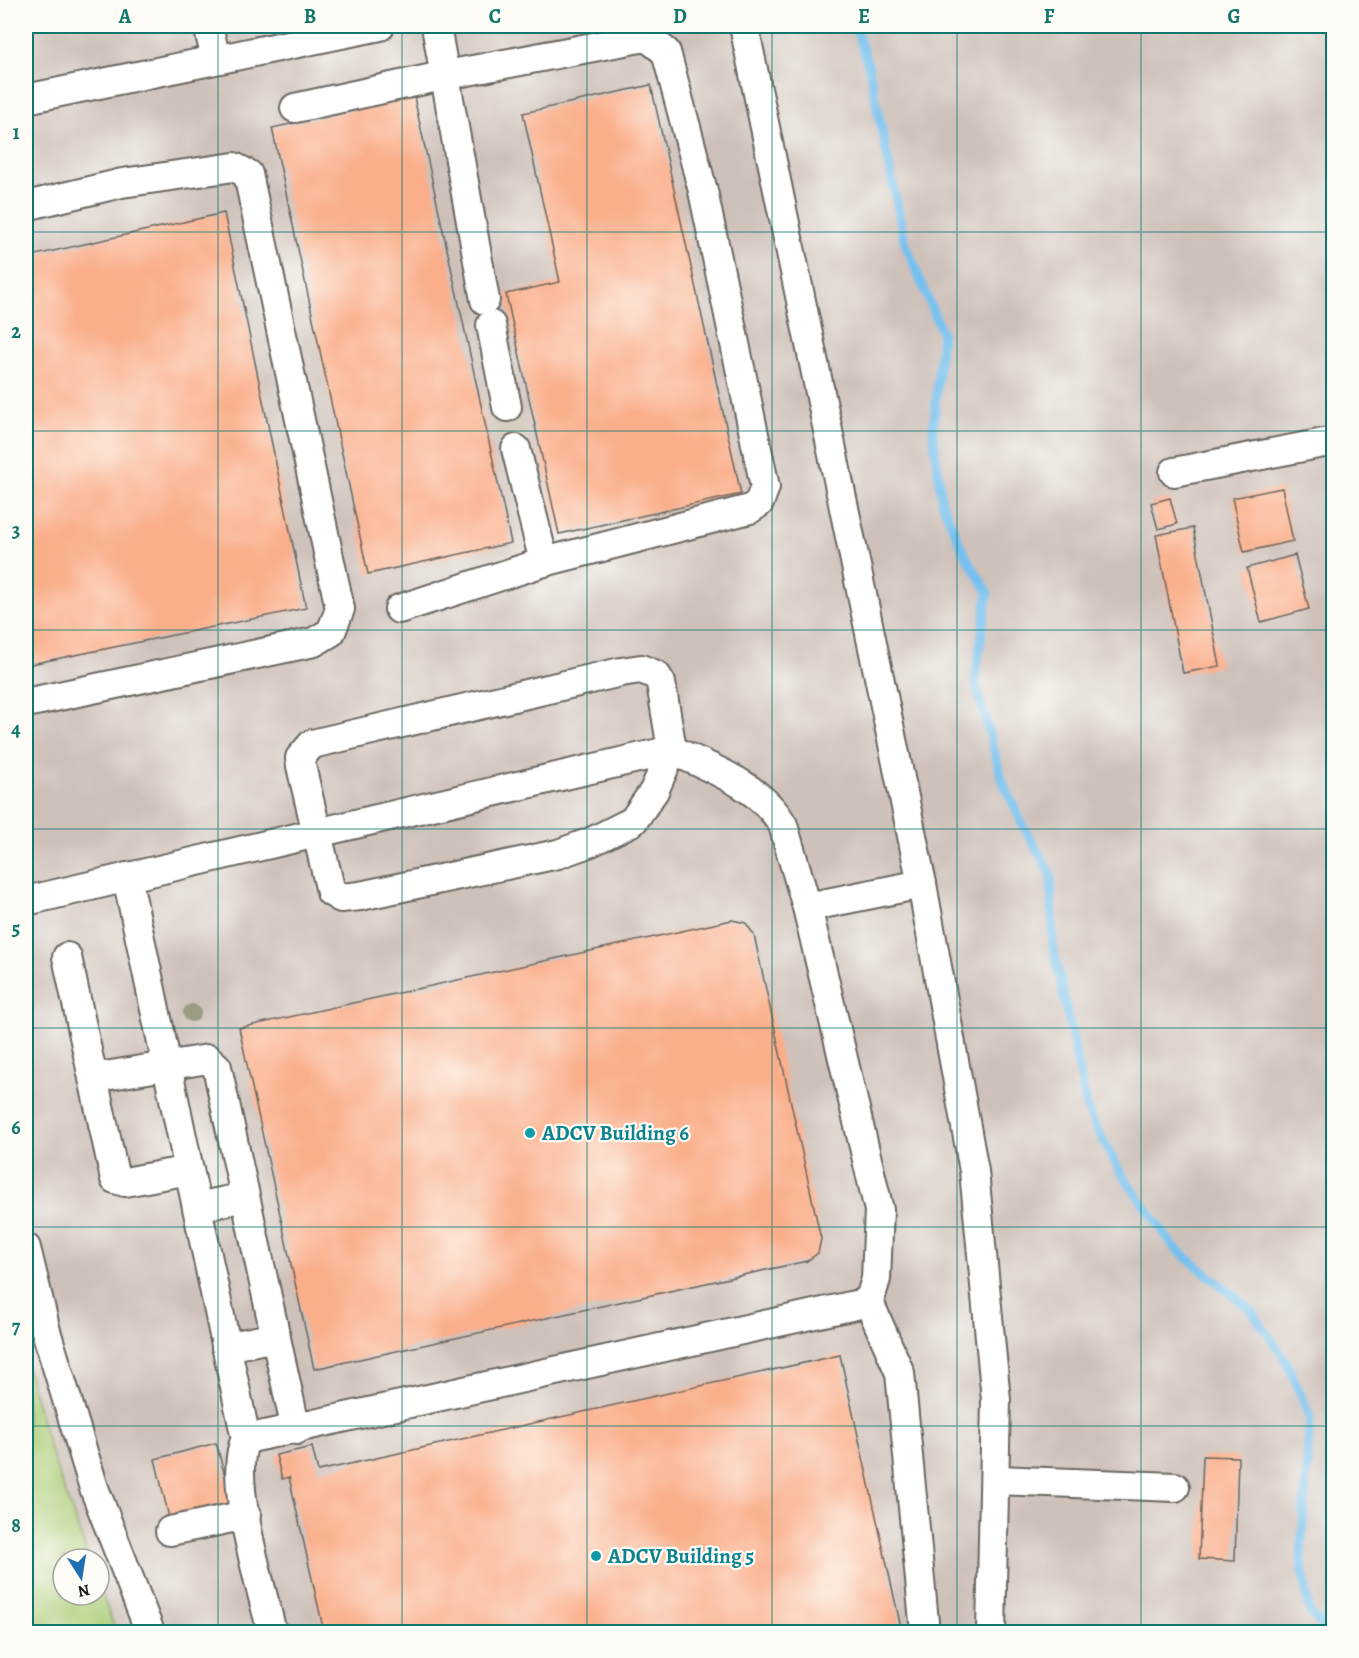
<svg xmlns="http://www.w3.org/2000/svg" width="1359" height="1658" font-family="Alegreya,serif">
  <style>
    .industrial { fill: #cec1ba; fill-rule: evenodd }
    .green { fill: #a9cc75; stroke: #627448; stroke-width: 1.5 }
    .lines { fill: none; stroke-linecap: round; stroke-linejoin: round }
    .stream { stroke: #74c0ee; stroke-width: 9 }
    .building { fill: #faae8a }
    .minor-tunnel { stroke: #d7cec1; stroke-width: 28; stroke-dasharray: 28 14; stroke-linecap: butt }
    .minor-casing { stroke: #696660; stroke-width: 32 }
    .minor { stroke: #fff; stroke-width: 28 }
    .tree { fill: #9a9d84 }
    .grid { fill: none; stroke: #0f766e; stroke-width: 1.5; stroke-opacity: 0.55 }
    .culture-dot { fill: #0f9aa8; stroke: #fdfcf7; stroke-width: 2 }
    .labels { text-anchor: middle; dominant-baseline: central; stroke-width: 4.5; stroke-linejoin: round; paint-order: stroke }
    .culture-label { font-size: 21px; font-weight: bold; fill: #0d838f; stroke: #fdfcf7; text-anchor: start }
    .neatline { fill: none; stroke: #0f766e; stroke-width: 2 }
    .grid-label { font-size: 20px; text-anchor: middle; font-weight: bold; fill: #0f766e }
  </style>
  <rect width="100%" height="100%" fill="#fdfcf7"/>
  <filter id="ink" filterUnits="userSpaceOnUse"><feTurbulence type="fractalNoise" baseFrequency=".0167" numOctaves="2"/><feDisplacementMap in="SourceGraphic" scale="12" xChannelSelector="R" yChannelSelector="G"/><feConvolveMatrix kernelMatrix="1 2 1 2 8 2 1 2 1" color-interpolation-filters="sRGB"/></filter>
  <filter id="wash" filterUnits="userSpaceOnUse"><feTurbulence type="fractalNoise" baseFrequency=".008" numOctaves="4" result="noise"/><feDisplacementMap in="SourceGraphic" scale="24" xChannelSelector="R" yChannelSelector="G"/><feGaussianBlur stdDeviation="1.35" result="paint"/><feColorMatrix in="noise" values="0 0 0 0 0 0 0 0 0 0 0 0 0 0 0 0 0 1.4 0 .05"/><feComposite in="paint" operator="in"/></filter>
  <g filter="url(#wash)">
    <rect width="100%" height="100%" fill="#f8eede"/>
    <!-- industrial -->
    <path class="industrial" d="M26,26h1307v1606h-1307zM63,1559h36v36h-36z"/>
    <!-- green -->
    <polygon class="green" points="26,1364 49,1447 89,1559 63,1559 63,1595 99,1595 99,1586 116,1632 26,1632"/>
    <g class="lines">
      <!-- stream -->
      <polyline class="stream" points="855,26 869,68 905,243 942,333 933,431 942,503 964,553 988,592 975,681 1002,779 1024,828 1051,874 1053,946 1088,1112 1119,1170 1174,1247 1252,1311 1286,1361 1310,1416 1301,1558 1309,1611 1327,1632"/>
    </g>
    <g id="blocks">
      <!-- building -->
      <g class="building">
        <polygon points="651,85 741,494 559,534 506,294 560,282 523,113"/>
        <polygon points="414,97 511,543 368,574 272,128"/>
        <polygon points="224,213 306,608 26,665 26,257"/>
        <polygon points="1282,488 1293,541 1244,552 1232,498"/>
        <polygon points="1170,498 1177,524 1158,529 1151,503"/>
        <polygon points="1193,528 1220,666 1183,673 1156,535"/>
        <polygon points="1295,555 1309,609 1261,622 1247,568"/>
        <polygon points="732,920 746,923 754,935 821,1239 818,1253 807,1261 314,1369 239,1028"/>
        <polygon points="840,1355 902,1632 324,1632 289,1477 282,1479 276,1455 312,1447 318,1471"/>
        <polygon points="216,1443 236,1516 171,1526 155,1459"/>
        <polygon points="1203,1456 1238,1457 1235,1561 1199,1559"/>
      </g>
    </g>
  </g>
  <g filter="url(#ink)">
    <use href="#blocks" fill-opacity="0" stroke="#696660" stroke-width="1.5"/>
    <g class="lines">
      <!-- minor-tunnel -->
      <polyline class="minor-tunnel" points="507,407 516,449"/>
      <defs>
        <g id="minor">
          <polyline points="208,26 216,59"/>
          <polyline points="436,26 485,300"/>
          <polyline points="744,26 922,884 974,1171 996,1400 991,1632"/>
          <polyline points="26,99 380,26"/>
          <polyline points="295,108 447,75 640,38 648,38 666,52 703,191 765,487 759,503 750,509 544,562 399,609"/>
          <polyline points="26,206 122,183 234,167 248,174 340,609 331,632 314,642 26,703"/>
          <polyline points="491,325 507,407"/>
          <polyline points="516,449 544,562"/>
          <polyline points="1174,472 1334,441"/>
          <polygon points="641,669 656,675 661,683 672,750 654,791 633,821 591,842 558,854 360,896 341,898 331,892 301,766 300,758 312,744 621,672"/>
          <path d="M127,877l119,562c-20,36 16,151 26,193"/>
          <polyline points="922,884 807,907 879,1210 876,1279 869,1302 900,1373 925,1632"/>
          <path d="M26,901l646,-151c40,19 88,35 111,75l24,82"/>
          <polyline points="67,957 93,1078 208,1059 217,1067 296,1430"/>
          <polyline points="93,1078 115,1179 125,1182 189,1170"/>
          <polyline points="197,1207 245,1197"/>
          <polyline points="26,1248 46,1331 94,1488 150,1632"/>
          <polyline points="226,1347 276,1337"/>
          <polyline points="246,1439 869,1302"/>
          <polyline points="996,1480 1175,1487"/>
          <polyline points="170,1531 246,1515"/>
        </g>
      </defs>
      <!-- minor casing -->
      <use href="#minor" class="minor-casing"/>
      <!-- minor -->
      <use href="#minor" class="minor"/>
    </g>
    <!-- trees -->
    <circle class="tree" cx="192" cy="1013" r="9"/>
  </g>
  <!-- grid -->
  <path class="grid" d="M218,26v1606M402,26v1606M587,26v1606M772,26v1606M957,26v1606M1141,26v1606M26,232h1308M26,431h1308M26,630h1308M26,829h1308M26,1028h1308M26,1227h1308M26,1426h1308"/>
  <!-- markers -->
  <g class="culture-dot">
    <circle cx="530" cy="1133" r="6"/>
    <circle cx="596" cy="1556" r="6"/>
  </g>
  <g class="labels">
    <!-- culture labels -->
    <g class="culture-label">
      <text x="542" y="1133">ADCV Building 6</text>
      <text x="608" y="1556">ADCV Building 5</text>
    </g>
  </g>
  <!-- margin -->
  <rect width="1359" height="1658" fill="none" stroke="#fdfcf7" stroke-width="66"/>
  <!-- north arrow -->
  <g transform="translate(81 1577) rotate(168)"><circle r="28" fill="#fdfcf7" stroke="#a3a29f" stroke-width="1.5"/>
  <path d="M0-4.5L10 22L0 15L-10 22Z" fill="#1f6fb2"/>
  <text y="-9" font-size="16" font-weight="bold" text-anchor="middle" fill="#1c1c1c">N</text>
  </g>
  <rect x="33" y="33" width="1293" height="1592" class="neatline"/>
  <g class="grid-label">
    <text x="125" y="23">A</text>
    <text x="310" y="23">B</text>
    <text x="495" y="23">C</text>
    <text x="680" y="23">D</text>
    <text x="864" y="23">E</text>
    <text x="1049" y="23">F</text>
    <text x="1234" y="23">G</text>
    <text x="16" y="139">1</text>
    <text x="16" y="338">2</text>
    <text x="16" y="537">3</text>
    <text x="16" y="736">4</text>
    <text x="16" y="935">5</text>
    <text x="16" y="1134">6</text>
    <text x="16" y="1333">7</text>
    <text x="16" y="1532">8</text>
  </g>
</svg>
